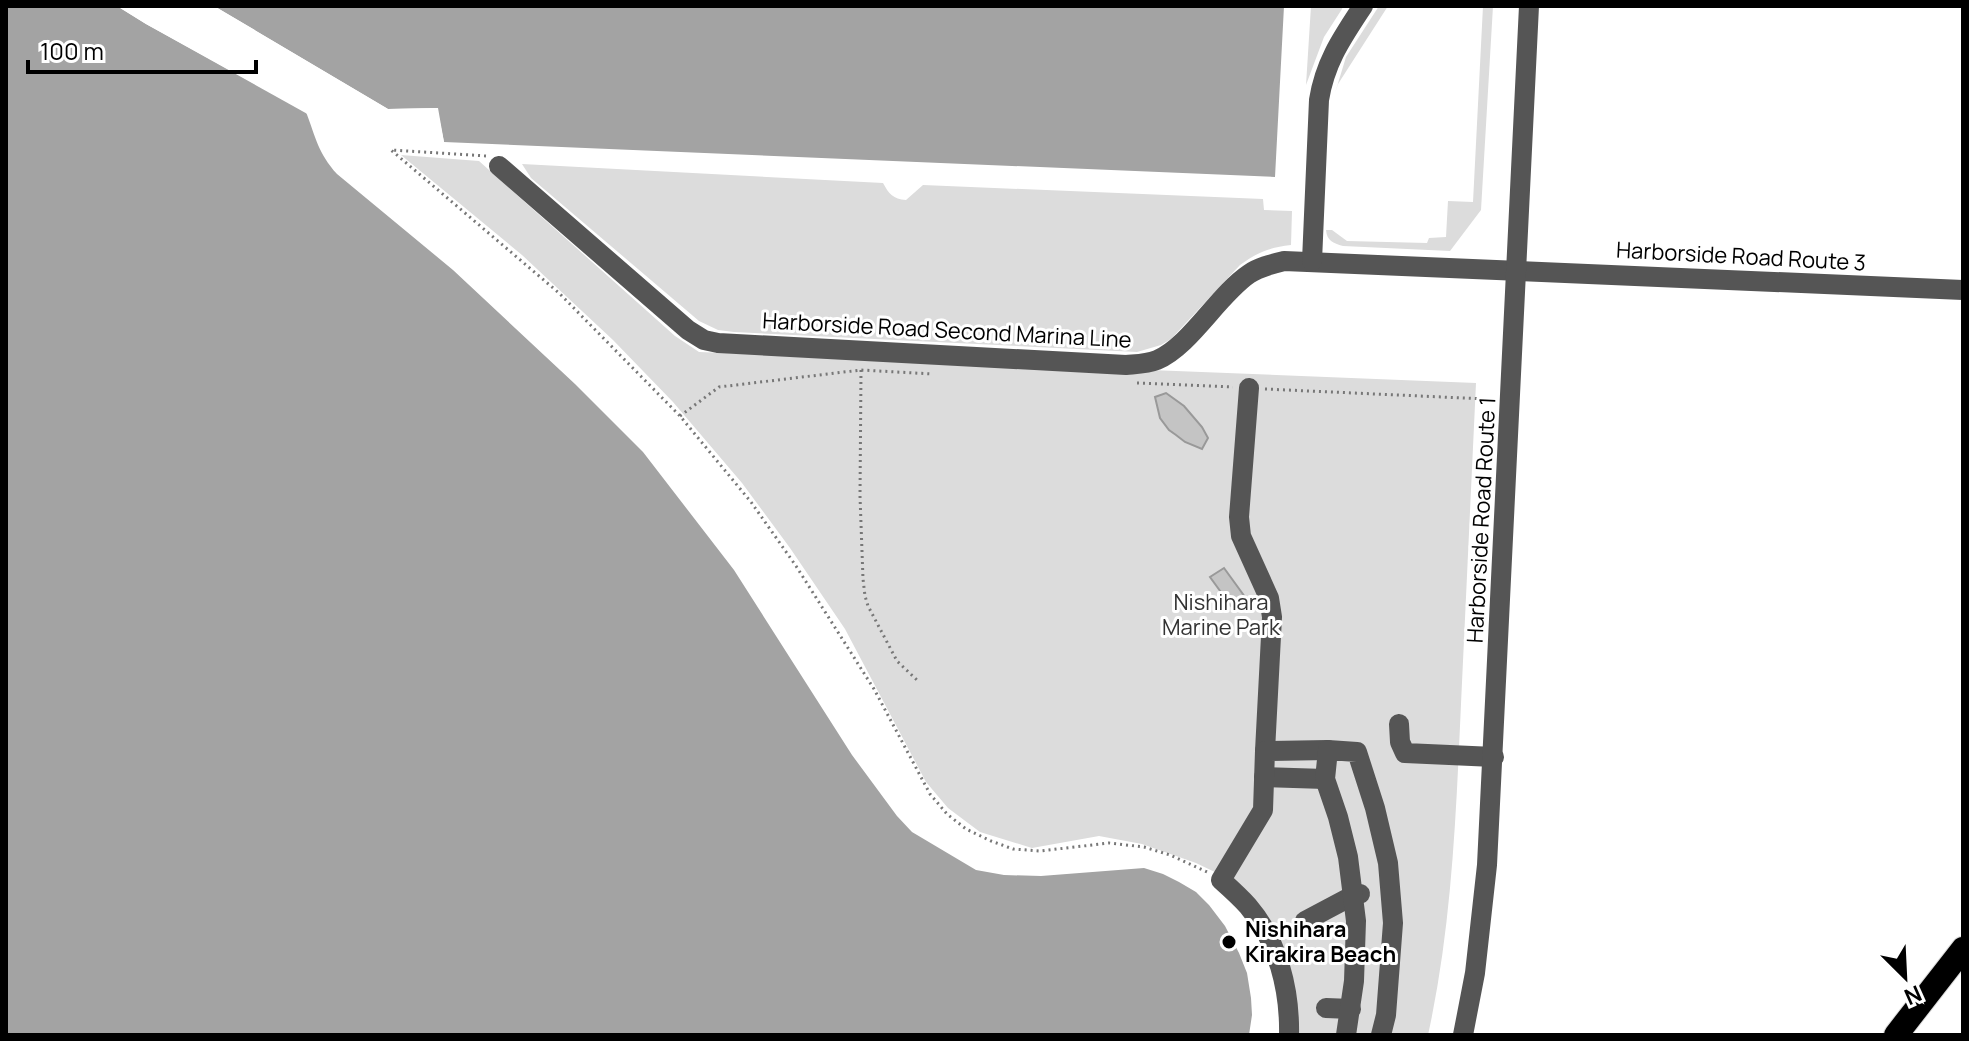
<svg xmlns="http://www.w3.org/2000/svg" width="1969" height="1041" font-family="Manrope,sans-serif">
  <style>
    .green { fill: #dcdcdc }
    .water { fill: #a3a3a3 }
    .pier { fill: #fff }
    .building { fill: #c4c4c4; stroke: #999; stroke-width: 2 }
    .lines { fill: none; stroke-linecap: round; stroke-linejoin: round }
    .highway-casing { stroke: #dbdbdb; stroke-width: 26 }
    .path { stroke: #777; stroke-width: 3; stroke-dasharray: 2 4; stroke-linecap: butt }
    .minor { stroke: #555; stroke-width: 20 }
    .highway { stroke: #000; stroke-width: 24 }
    .poi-dot { fill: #000; stroke: #fff; stroke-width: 3 }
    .labels { text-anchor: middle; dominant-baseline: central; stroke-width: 6; stroke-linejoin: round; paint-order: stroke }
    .street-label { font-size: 22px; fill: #000; stroke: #fff }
    .park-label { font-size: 22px; fill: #333; stroke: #fff }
    .poi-label { font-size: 22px; font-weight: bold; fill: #000; stroke: #fff; text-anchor: start }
  </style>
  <rect width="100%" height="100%" fill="#fff"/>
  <!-- green -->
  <g class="green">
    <polygon points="1311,6 1343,6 1342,9 1324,37 1306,85"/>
    <polygon points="1379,6 1388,6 1338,84 1335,93 1346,57"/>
    <path d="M1483,6h10l-12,204 -31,41 -107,-5c-10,-3 -16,-5 -17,-16h6l15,11 80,2 2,-5 17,-1 2,-36 25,1z"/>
    <path d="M401,155l78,6 196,175 24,16 777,31c-5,107 -10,214 -15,321 -5,111 -9,222 -33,331h-133l-2,-42 -74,-119 -23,-11 -54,-19 -43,-8 -67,12 -52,-16 -32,-24 -22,-26 -81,-153 -55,-81 -48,-65 -69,-81 -60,-62 -91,-85z"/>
    <path d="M522,164l361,19c6,11 10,16 23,17l17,-15 340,14 1,11 28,1 -1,34c-23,3 -33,7 -51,20l-69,74 -10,6 -24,7 -403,-20 -16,-2 -19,-9 -168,-143z"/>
  </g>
  <!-- water -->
  <g class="water">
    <path d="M6,6h111l29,18 160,88c10,26 12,41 31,62l116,96 122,114 68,68 91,118 118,185 45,61 15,16 64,38 28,5 37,1 103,-8 19,6 16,8 17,10 13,13 16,21 14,27 8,20 4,25 1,17 -3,20h-1243z"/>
    <polygon points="214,6 1284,6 1275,177 444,142 437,108 388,109"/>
  </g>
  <!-- pier -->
  <g class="pier">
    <polygon points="117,6 124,6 308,108 311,116 146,24"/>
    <polygon points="210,6 214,6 388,109 438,108 444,142 440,143 434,112 386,112 212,9"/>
  </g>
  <!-- building -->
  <g class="building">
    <polygon points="1166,393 1184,406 1202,427 1208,438 1202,449 1185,442 1176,435 1169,430 1160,418 1155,397"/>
    <polygon points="1224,568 1245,597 1231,606 1210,577"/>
  </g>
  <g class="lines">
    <defs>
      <polyline id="highway" points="1896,1035 1963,949"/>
    </defs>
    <!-- highway casing -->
    <use href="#highway" class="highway-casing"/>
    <!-- path -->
    <g class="path">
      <polyline points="486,156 391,150 559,293 680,416 751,502 796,566 874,689 930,794 947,814 966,829 991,841 1013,849 1040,851 1109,843 1144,847 1170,855 1207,872"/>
      <polyline points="861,370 860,496 863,579 865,596 868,606 897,661 918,681"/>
      <polyline points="1137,383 1233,387"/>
      <polyline points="1265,389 1486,399"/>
      <polyline points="680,416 719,387 861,370 933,374"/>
    </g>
    <!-- minor -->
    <g class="minor">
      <path d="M499,166l189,164 16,10 14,3 408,22c11,-1 21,-1 31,-5 33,-14 61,-65 92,-86 10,-7 23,-10 35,-13l679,29"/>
      <path d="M1312,261l7,-161c6,-38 23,-62 44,-94"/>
      <polyline points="1249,388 1239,517 1241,536 1269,598 1272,617 1265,751"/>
      <polyline points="1399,724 1400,742 1405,753 1494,757"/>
      <polyline points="1264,777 1325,779"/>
      <polyline points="1305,921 1354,895 1360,894"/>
      <polyline points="1326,1008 1351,1009"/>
      <path d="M1289,1035c1,-45 -11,-94 -41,-129 -8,-9 -18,-18 -27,-26l42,-70 2,-59 63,-1"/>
      <polyline points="1346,1035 1354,981 1356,921 1348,857 1338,817 1325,779 1328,750 1357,752 1375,808 1388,863 1393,923 1386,1015 1381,1035"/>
      <polyline points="1463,1035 1475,973 1487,865 1529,6"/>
    </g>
    <!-- highway -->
    <use href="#highway" class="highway"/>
  </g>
  <!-- markers -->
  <circle class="poi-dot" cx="1229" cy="942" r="8"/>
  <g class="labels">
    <!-- street labels -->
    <g class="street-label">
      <text transform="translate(1741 256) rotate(3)">Harborside Road Route 3</text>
      <text transform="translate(947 330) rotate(3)">Harborside Road Second Marina Line</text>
      <text transform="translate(1481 520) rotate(-87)">Harborside Road Route 1</text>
    </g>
    <!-- park labels -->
    <g class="park-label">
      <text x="1221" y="602">Nishihara<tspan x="1221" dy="25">Marine Park</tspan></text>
    </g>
    <!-- poi labels -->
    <g class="poi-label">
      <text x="1245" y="929">Nishihara<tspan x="1245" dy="25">Kirakira Beach</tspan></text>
    </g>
  </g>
  <!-- border -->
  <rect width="1969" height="1041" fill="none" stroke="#000000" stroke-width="16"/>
  <!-- north arrow -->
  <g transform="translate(1905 977) rotate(156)" stroke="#ffffff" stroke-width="6" paint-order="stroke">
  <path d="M0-6L14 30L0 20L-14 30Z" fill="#000000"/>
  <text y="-12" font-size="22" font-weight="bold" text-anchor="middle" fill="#000000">N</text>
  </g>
  <!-- scale -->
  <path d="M28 60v12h228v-12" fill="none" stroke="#000000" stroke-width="4"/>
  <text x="40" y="60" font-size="24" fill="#000000" stroke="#ffffff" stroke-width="6" paint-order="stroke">100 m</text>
</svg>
